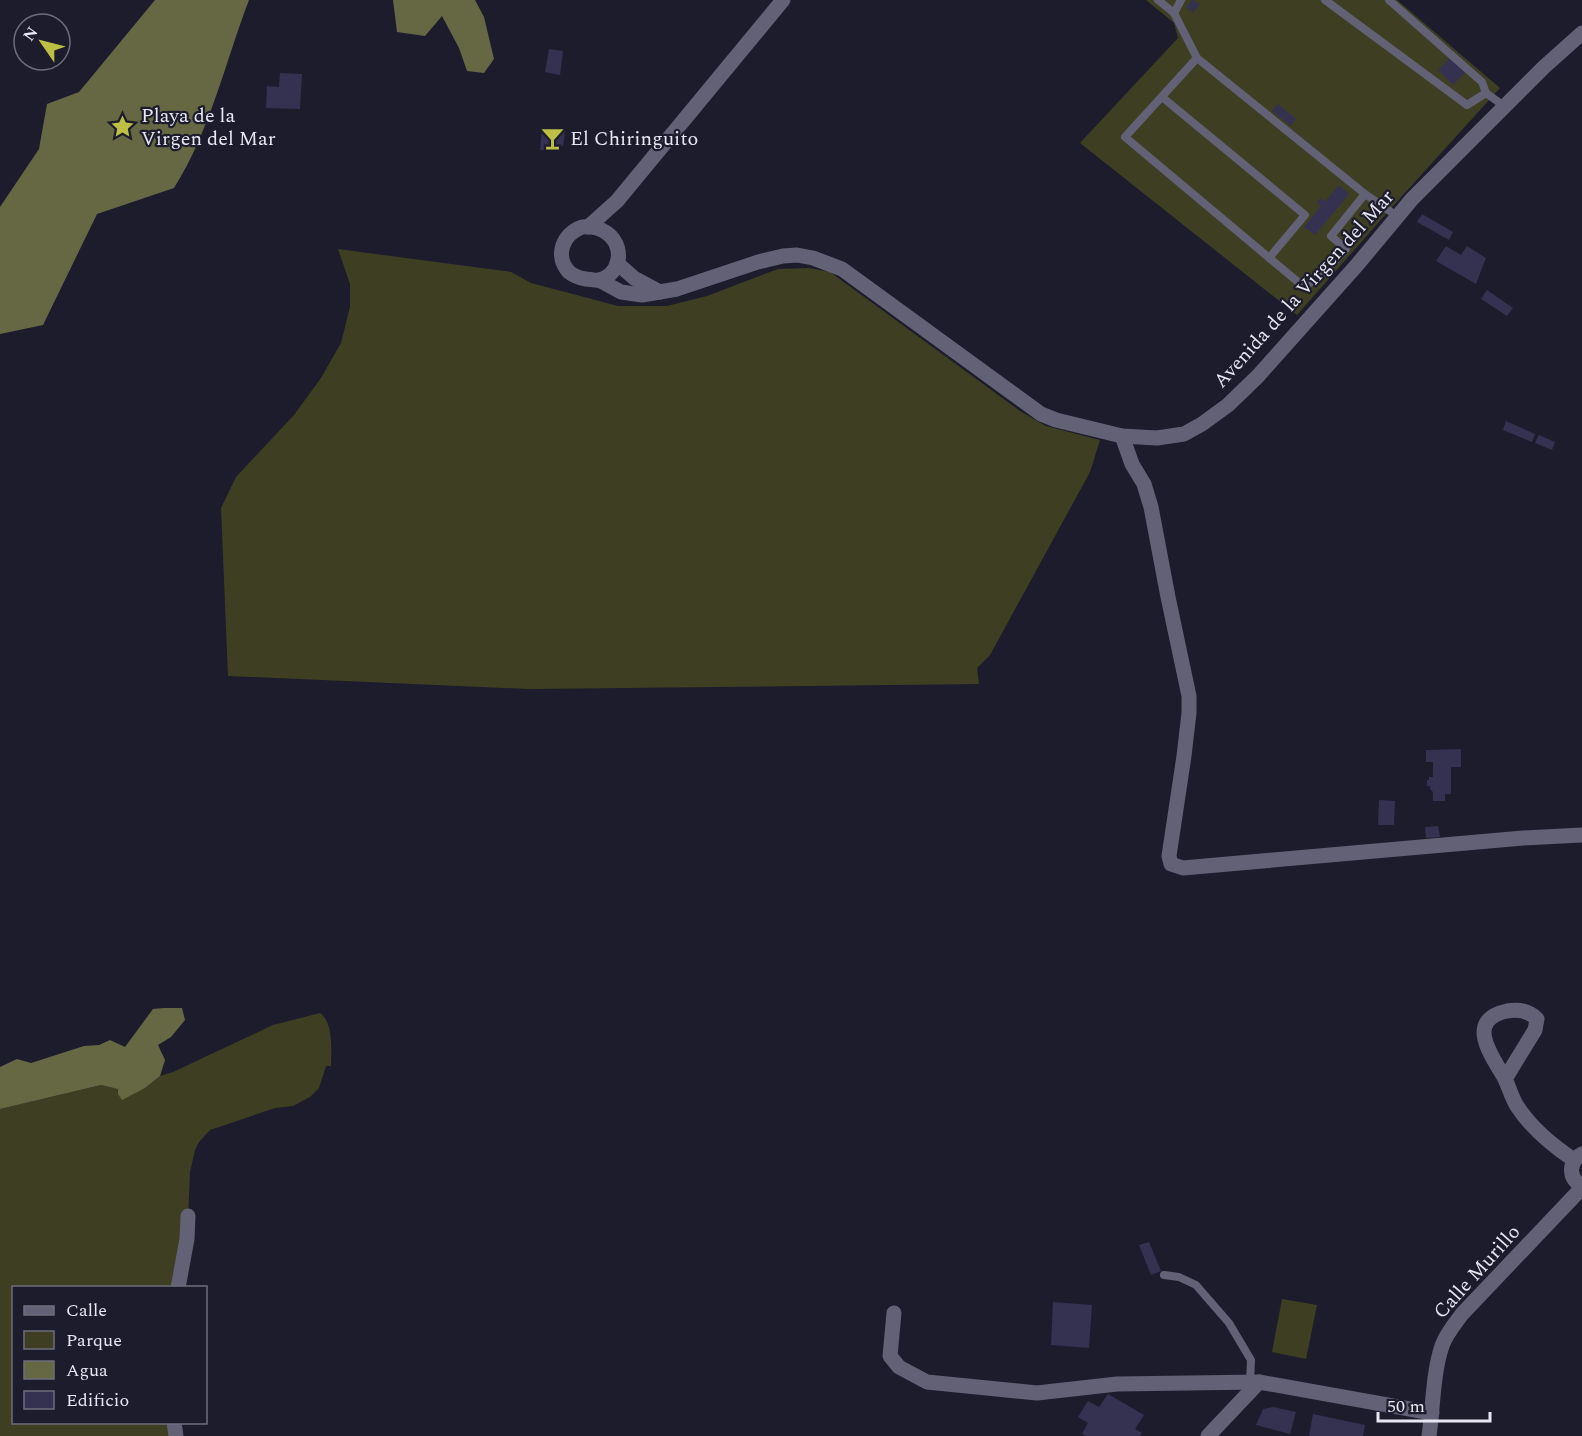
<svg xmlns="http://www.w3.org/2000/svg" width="1582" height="1436" font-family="Spectral,serif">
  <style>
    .green { fill: #3e3f22 }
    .water { fill: #666843 }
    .building { fill: #343151 }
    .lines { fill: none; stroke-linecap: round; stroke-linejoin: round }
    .lane { stroke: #626176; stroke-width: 8 }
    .street { stroke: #626176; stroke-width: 15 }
    .labels { text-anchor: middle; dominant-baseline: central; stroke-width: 4.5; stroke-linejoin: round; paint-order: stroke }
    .poi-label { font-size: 20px; fill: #e7e7f3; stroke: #1d1c2d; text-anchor: start }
    .street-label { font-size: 20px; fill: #e7e7f3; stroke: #1d1c2d }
  </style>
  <rect width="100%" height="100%" fill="#1d1c2d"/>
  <!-- green -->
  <g class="green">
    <polygon points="1146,0 1397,0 1500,88 1393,206 1297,315 1080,143 1178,38 1174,23"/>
    <polygon points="338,249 511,272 531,283 618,306 667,306 707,296 778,269 809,268 830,272 1020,411 1046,426 1100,440 1090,472 990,655 977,668 979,684 530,689 228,676 221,508 236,477 294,415 321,378 341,343 350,307 350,284"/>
    <path d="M320,1013c14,10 11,37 11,53h-5l-7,22 -9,9 -17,9 -18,2 -65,22 -11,12 -4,8 -5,22 -2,47 -11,68 -163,1v134l154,1 3,13h-171v-327l101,-24 18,4 26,-1 15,-12 13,-4 100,-47z"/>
    <polygon points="1282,1299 1317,1305 1306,1359 1272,1352"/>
  </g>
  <!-- water -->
  <g class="water">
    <path d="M155,0h94c-24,63 -39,131 -75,188l-77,26 -54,111 -43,9v-127l39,-58 8,-45 32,-12z"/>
    <polygon points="393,0 475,0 484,17 494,59 484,73 467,71 459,48 442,16 425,36 397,32"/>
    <polygon points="164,1008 182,1008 185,1020 171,1037 158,1045 165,1060 160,1076 145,1088 122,1100 118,1094 118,1089 101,1085 0,1109 0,1067 17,1059 31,1063 84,1046 99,1045 110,1040 125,1047 153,1009"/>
  </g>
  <!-- building -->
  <g class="building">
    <polygon points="1192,0 1200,4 1193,13 1186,7"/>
    <polygon points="549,49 563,51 560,75 545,72"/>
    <polygon points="1450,58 1465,73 1453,85 1438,70"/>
    <polygon points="280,73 302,74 300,109 266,108 267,86 279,87"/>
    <polygon points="1278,104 1296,119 1291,126 1272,111"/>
    <polygon points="542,130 565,132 563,146 555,145 555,151 540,150"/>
    <polygon points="1339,185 1349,194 1315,235 1304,227 1321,206 1317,202 1321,198 1325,202"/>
    <polygon points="1422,214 1453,232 1449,240 1417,222"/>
    <polygon points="1446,246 1461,255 1467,246 1486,258 1476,284 1436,261"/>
    <polygon points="1487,290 1513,308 1507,316 1481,299"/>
    <polygon points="1506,421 1535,434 1532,442 1503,430"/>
    <polygon points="1539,435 1555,442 1552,450 1535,443"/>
    <polygon points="1461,749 1461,767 1451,767 1451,794 1445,794 1445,801 1433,801 1433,792 1430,789 1430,786 1427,786 1427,780 1429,780 1429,777 1433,777 1433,762 1426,762 1426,750"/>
    <polygon points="1379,800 1395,801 1394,825 1378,825"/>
    <polygon points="1438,826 1440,837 1426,838 1425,827"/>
    <polygon points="1149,1242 1161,1271 1151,1275 1139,1245"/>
    <polygon points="1053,1302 1092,1305 1089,1348 1051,1345"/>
    <polygon points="1108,1394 1144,1415 1135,1429 1142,1433 1140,1436 1086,1436 1082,1434 1088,1423 1078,1417 1088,1401 1099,1407"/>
    <polygon points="1273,1407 1296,1412 1290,1434 1256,1425 1263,1409"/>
    <polygon points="1313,1414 1365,1425 1363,1436 1309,1436"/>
  </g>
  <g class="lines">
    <!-- lane -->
    <g class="lane">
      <polyline points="1158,0 1174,13 1197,58 1365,194 1397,216"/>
      <polyline points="1325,0 1467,105 1486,93 1504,106"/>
      <polyline points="1389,0 1482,82 1486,93"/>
      <polyline points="1174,13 1181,0"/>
      <polyline points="1197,58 1125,137 1304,287 1322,275 1346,249 1331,236 1365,194"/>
      <polyline points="1162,97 1305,215 1269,258"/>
      <polyline points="1164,1275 1179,1277 1196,1285 1229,1323 1251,1360 1250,1382"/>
    </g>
    <!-- street -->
    <g class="street">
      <path d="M582,227c41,-3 48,43 18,53 -4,1 -10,-1 -14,-1 -7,-1 -12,-3 -17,-7 -15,-16 -6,-38 13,-45z"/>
      <polyline points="588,227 617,201 783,0"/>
      <polyline points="617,263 634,278 660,292"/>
      <polyline points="599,280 621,292 642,295 677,289 758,262 783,256 797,255 813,258 842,269 1041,414 1056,420 1122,436 1157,438 1184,434 1202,424 1228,405 1258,376 1357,265 1412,199 1544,67 1582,33"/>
      <polyline points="1122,436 1132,464 1144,484 1151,507 1168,597 1189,696 1189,713 1184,756 1169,856 1171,864 1183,868 1523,838 1582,835"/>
      <path d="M1505,1079l30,-49 2,-11c-8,-8 -19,-10 -30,-8 -42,9 -16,44 -3,66 5,9 7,20 13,29 14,22 36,40 57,54"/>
      <path d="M1582,1154c-14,8 -14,24 0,32"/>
      <polyline points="178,1288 187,1239 188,1216"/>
      <polyline points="894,1313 890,1356 899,1367 927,1382 1037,1393 1117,1384 1259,1382 1432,1413"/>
      <polyline points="174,1422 176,1436"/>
      <polyline points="1208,1436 1259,1382"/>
      <path d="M1429,1436c4,-28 4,-64 13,-90 4,-12 13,-22 20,-32l116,-122 3,-6"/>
    </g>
  </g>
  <!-- icons -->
  <defs>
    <symbol id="sight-bare" viewBox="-9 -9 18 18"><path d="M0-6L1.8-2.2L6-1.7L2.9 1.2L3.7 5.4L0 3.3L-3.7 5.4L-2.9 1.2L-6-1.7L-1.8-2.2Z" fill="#bcbf43" stroke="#1d1c2d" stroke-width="2.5" paint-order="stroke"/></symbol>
    <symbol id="bar-bare" viewBox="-9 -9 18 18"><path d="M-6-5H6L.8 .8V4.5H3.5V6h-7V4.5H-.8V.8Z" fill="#bcbf43" stroke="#1d1c2d" stroke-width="2.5" paint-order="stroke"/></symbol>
  </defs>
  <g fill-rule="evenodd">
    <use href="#sight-bare" x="106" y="110" width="33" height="33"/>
    <use href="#bar-bare" x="536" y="122" width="33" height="33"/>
  </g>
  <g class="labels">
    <!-- poi labels -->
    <g class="poi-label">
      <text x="141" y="116">Playa de la<tspan x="141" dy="23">Virgen del Mar</tspan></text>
      <text x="570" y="139">El Chiringuito</text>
    </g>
    <!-- street labels -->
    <g class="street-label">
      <text transform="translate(1304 289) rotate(-48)">Avenida de la Virgen del Mar</text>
      <text transform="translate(1477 1272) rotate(-48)">Calle Murillo</text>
    </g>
  </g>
  <!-- legend -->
  <rect x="12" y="1286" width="195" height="138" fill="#1d1c2d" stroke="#6e6d7c" stroke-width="1.5"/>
  <rect x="24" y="1306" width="30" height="9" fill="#626176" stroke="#6e6d7c" stroke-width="1.5"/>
  <text x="66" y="1316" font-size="18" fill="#e7e7f3">Calle</text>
  <rect x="24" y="1331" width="30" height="18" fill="#3e3f22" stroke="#6e6d7c" stroke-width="1.5"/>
  <text x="66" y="1346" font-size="18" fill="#e7e7f3">Parque</text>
  <rect x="24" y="1361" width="30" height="18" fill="#666843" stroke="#6e6d7c" stroke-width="1.5"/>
  <text x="66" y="1376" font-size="18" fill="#e7e7f3">Agua</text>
  <rect x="24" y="1391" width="30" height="18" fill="#343151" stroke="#6e6d7c" stroke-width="1.5"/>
  <text x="66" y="1406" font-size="18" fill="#e7e7f3">Edificio</text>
  <!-- north arrow -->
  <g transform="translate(42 42) rotate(305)"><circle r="28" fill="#1d1c2d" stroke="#6e6d7c" stroke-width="1.5"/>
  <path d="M0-4.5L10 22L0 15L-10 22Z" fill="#bcbf43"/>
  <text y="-9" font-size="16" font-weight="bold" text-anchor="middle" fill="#e7e7f3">N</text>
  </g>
  <!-- scale -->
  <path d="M1378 1412v9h112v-9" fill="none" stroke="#e7e7f3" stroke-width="3"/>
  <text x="1387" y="1412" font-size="18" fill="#e7e7f3" stroke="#1d1c2d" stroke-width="4.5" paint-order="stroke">50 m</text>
</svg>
